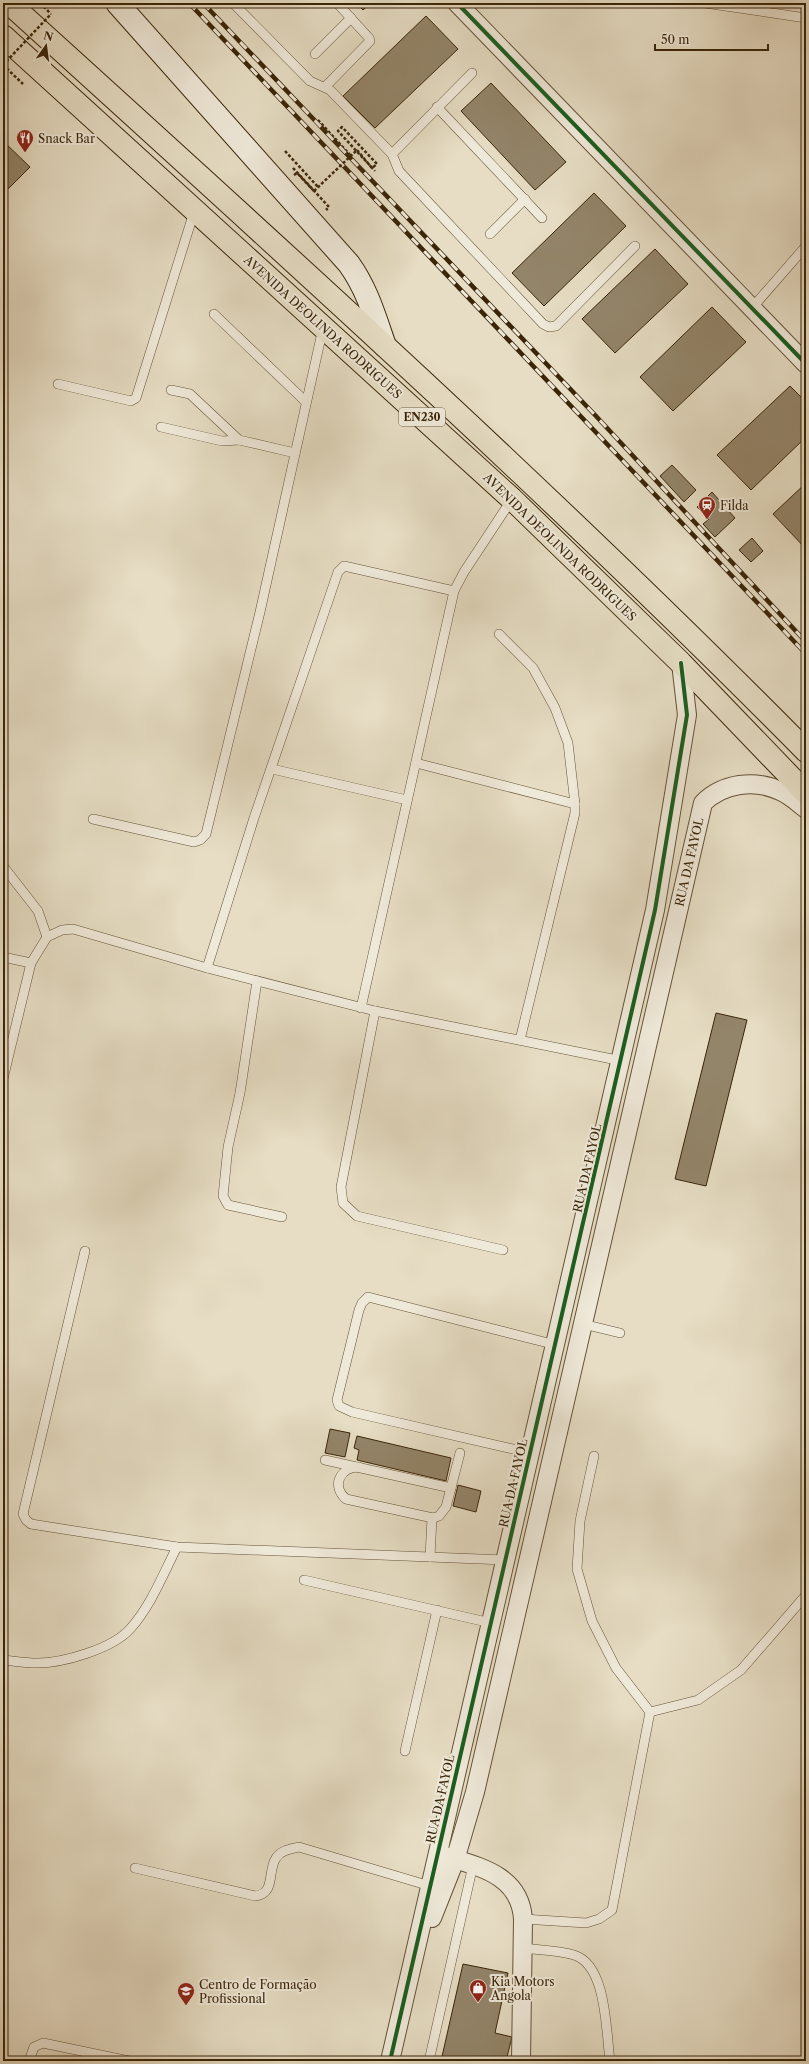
<svg xmlns="http://www.w3.org/2000/svg" width="809" height="2064" font-family="'Libre Caslon Text',serif">
  <style>
    .building { fill: #93856a; stroke: #3a2508 }
    .lines { fill: none; stroke-linecap: round; stroke-linejoin: round }
    .service-casing { stroke: #655337; stroke-width: 10 }
    .minor-casing { stroke: #655337; stroke-width: 20 }
    .secondary-casing { stroke: #3a2508; stroke-width: 24 }
    .trunk-casing { stroke: #3a2508; stroke-width: 24 }
    .path { stroke: #3a2508; stroke-width: 2.5; stroke-dasharray: 3 2; stroke-linecap: butt }
    .service { stroke: #efe9d9; stroke-width: 9 }
    .minor { stroke: #efe9d9; stroke-width: 18 }
    .secondary { stroke: #efe9d9; stroke-width: 22 }
    .trunk { stroke: #e6ddc4; stroke-width: 22 }
    .rail-casing { stroke: #3a2508; stroke-width: 4.5 }
    .rail { stroke: #efe9d9; stroke-width: 3; stroke-dasharray: 9; stroke-linecap: butt }
    .path-bridge { stroke: #3a2508; stroke-width: 2.5; stroke-dasharray: 3 2; stroke-linecap: butt }
    .cycleway-casing { stroke: #efe9d9; stroke-width: 6 }
    .cycleway { stroke: #1b5e20; stroke-width: 4 }
    .labels { text-anchor: middle; dominant-baseline: central; stroke-width: 4; stroke-linejoin: round; paint-order: stroke }
    .shield { fill: #efe9d9; stroke: #706047; stroke-width: 1 }
    .shield-label { font-size: 11px; font-weight: bold; fill: #3a2508 }
    .poi-label { font-size: 12px; fill: #3a2508; stroke: #efe9d9; text-anchor: start }
    .street-label { font-size: 12px; fill: #3a2508; stroke: #efe9d9 }
  </style>
  <rect width="100%" height="100%" fill="#e6ddc4"/>
  <filter id="stains"><feTurbulence type="fractalNoise" baseFrequency=".005" numOctaves="4"/><feColorMatrix values="0 0 0 0 .2 0 0 0 0 .09 0 0 0 0 .02 0 0 0 .5 -.17"/></filter>
  <radialGradient id="worn" r=".72"><stop offset=".6" stop-color="#630" stop-opacity="0"/><stop offset="1" stop-color="#630" stop-opacity=".3"/></radialGradient>
  <!-- building -->
  <g class="building">
    <polygon points="356,3 371,3 363,10"/>
    <polygon points="426,16 458,49 375,128 343,96"/>
    <polygon points="491,83 566,162 535,190 461,111"/>
    <polygon points="3,141 30,167 3,194"/>
    <polygon points="594,193 626,226 544,306 512,273"/>
    <polygon points="655,249 688,284 615,353 582,319"/>
    <polygon points="712,307 746,342 673,411 640,377"/>
    <polygon points="790,386 806,402 806,437 751,490 717,455"/>
    <polygon points="672,465 696,490 684,502 660,476"/>
    <polygon points="806,483 806,549 773,514"/>
    <polygon points="712,492 735,518 715,537 703,524 709,519 697,507"/>
    <polygon points="752,538 763,551 751,562 739,550"/>
    <polygon points="716,1013 747,1020 706,1186 675,1179"/>
    <polygon points="330,1429 350,1433 345,1457 325,1453"/>
    <polygon points="357,1436 451,1458 446,1481 357,1460 359,1450 354,1448"/>
    <polygon points="458,1485 481,1491 476,1512 453,1506"/>
    <polygon points="463,1964 508,1973 495,2033 512,2037 506,2061 441,2061"/>
  </g>
  <g class="lines">
    <defs>
      <g id="service">
        <polyline points="233,3 310,81 330,90 392,154 399,171 543,324 549,327 556,326 635,246"/>
        <polyline points="705,3 806,18"/>
        <polyline points="315,54 351,18"/>
        <polyline points="325,87 370,41 369,38 337,3"/>
        <polyline points="437,107 542,218"/>
        <polyline points="392,154 472,73"/>
        <polyline points="490,234 525,199"/>
        <polyline points="752,308 806,246"/>
        <polyline points="214,314 306,402"/>
        <polyline points="58,384 131,401 136,398 194,212"/>
        <polyline points="171,390 190,394 239,440 295,453"/>
        <polyline points="161,427 222,441 239,440"/>
        <polyline points="499,634 533,668 555,708 568,743 575,804 575,813 520,1040"/>
        <polyline points="416,763 575,804"/>
        <polyline points="272,769 407,800"/>
        <polyline points="93,819 194,842 200,840 206,834 260,612 323,328"/>
        <polyline points="3,866 38,911 47,937"/>
        <polyline points="3,957 31,963"/>
        <polyline points="207,968 254,818 338,572 344,566 454,591"/>
        <polyline points="257,981 240,1093 228,1147 223,1196 228,1205 282,1217"/>
        <polyline points="361,1008 454,591 464,572 512,499"/>
        <polyline points="375,1011 341,1187 343,1203 357,1216 503,1250"/>
        <polyline points="3,1079 31,963 47,937 62,930 73,929 207,968 375,1011 622,1061"/>
        <polyline points="85,1251 23,1514 26,1520 31,1524 177,1547 505,1560"/>
        <polyline points="583,1324 620,1333"/>
        <polyline points="530,1453 352,1412 339,1406 337,1400 359,1310 362,1303 368,1297 556,1345"/>
        <polyline points="325,1460 451,1488"/>
        <path d="M359,1467c-19,0 -28,19 -13,32l87,19 6,-2 7,-9 14,-54"/>
        <polyline points="430,1557 432,1518"/>
        <polyline points="304,1580 491,1623"/>
        <path d="M3,1660c11,1 22,3 34,3 26,0 75,-14 93,-34 21,-23 33,-55 47,-82"/>
        <polyline points="650,1712 698,1700 741,1670 806,1595"/>
        <polyline points="405,1751 437,1610"/>
        <path d="M135,1868l120,28c21,-2 12,-25 21,-38 5,-8 15,-9 23,-11l131,39"/>
        <polyline points="523,1919 586,1923 599,1919 612,1910 650,1712 616,1668 592,1621 577,1569 580,1521 594,1456"/>
        <path d="M522,1948c17,2 36,2 52,7 33,10 32,77 36,106"/>
        <polyline points="29,2061 34,2047 43,2043 129,2061"/>
        <polyline points="429,2061 473,1865"/>
      </g>
      <g id="minor">
        <polyline points="457,3 806,364"/>
        <path d="M445,1856c35,11 75,19 78,63l-2,142"/>
        <path d="M432,1918l23,-58 20,-68 228,-989c20,-20 52,-24 77,-12 10,4 18,12 26,18"/>
        <polyline points="390,2061 655,910 687,715 681,663"/>
      </g>
      <path id="secondary" d="M117,3l232,261c18,25 26,53 36,82"/>
      <g id="trunk">
        <path d="M9,3c270,245 541,489 797,748"/>
        <polyline points="3,36 512,499 681,663 806,793"/>
      </g>
    </defs>
    <!-- service casing -->
    <use href="#service" class="service-casing"/>
    <!-- minor casing -->
    <use href="#minor" class="minor-casing"/>
    <!-- secondary casing -->
    <use href="#secondary" class="secondary-casing"/>
    <!-- trunk casing -->
    <use href="#trunk" class="trunk-casing"/>
    <!-- path -->
    <g class="path">
      <polyline points="40,3 51,14"/>
      <polyline points="3,65 23,84"/>
      <polyline points="318,120 351,156"/>
      <polyline points="357,150 372,168 377,164 342,127 338,131 375,171"/>
      <polyline points="285,151 318,187"/>
      <polyline points="293,168 329,207 326,210"/>
      <polyline points="294,175 297,173 314,191"/>
    </g>
    <!-- service -->
    <use href="#service" class="service"/>
    <!-- minor -->
    <use href="#minor" class="minor"/>
    <!-- secondary -->
    <use href="#secondary" class="secondary"/>
    <!-- trunk -->
    <use href="#trunk" class="trunk"/>
    <defs>
      <g id="rail">
        <polyline points="189,3 806,654"/>
        <polyline points="203,3 595,415 806,642"/>
      </g>
    </defs>
    <!-- rail casing -->
    <use href="#rail" class="rail-casing"/>
    <!-- rail -->
    <use href="#rail" class="rail"/>
    <!-- path-bridge -->
    <g class="path-bridge">
      <polyline points="3,65 51,14"/>
      <polyline points="314,191 357,150"/>
    </g>
    <defs>
      <g id="cycleway">
        <polyline points="457,3 806,364"/>
        <polyline points="390,2061 655,910 687,715 681,663"/>
      </g>
    </defs>
    <!-- cycleway casing -->
    <use href="#cycleway" class="cycleway-casing"/>
    <!-- cycleway -->
    <use href="#cycleway" class="cycleway"/>
  </g>
  <!-- icons -->
  <defs>
    <symbol id="restaurant-pin" viewBox="-11 -11 22 30"><path d="M0 17L-7.5 6A9.5 9.5 0 1 1 7.5 6Z" fill="#8f2418" stroke="#efe9d9"/><path d="M-5-6h1v4h1v-4h1v4h1v-4h1v5L-1.5 .5V6h-2V.5L-5-1ZM5-6V6H3V1.5H1.5Q1.5-4 5-6Z" fill="#fff"/></symbol>
    <symbol id="station-pin" viewBox="-11 -11 22 30"><path d="M0 17L-7.5 6A9.5 9.5 0 1 1 7.5 6Z" fill="#8f2418" stroke="#efe9d9"/><path d="M-3-6H3Q5-6 5-4V2Q5 4 3 4L4.5 6H3L1.5 4h-3L-3 6H-4.5L-3 4Q-5 4-5 2V-4Q-5-6-3-6ZM-3.5-4v3h7v-3ZM-3.5 1v1.5H-2V1ZM2 1v1.5H3.5V1Z" fill="#fff"/></symbol>
    <symbol id="shop-pin" viewBox="-11 -11 22 30"><path d="M0 17L-7.5 6A9.5 9.5 0 1 1 7.5 6Z" fill="#8f2418" stroke="#efe9d9"/><path d="M-5-2.5h2.3a2.7 3.5 0 0 1 5.4 0H5L5.5 6h-11ZM-1.5-2.5h3a1.5 2.3 0 0 0-3 0Z" fill="#fff"/></symbol>
    <symbol id="school-pin" viewBox="-11 -11 22 30"><path d="M0 17L-7.5 6A9.5 9.5 0 1 1 7.5 6Z" fill="#8f2418" stroke="#efe9d9"/><path d="M0-5L7-2L0 1L-7-2ZM-4 1L0 2.5L4 1V4Q0 6-4 4Z" fill="#fff"/></symbol>
  </defs>
  <g fill-rule="evenodd">
    <use href="#restaurant-pin" x="15" y="128" width="20" height="27"/>
    <use href="#station-pin" x="697" y="495" width="20" height="27"/>
    <use href="#shop-pin" x="468" y="1978" width="20" height="27"/>
    <use href="#school-pin" x="176" y="1981" width="20" height="27"/>
  </g>
  <g class="labels">
    <!-- shield labels -->
    <rect class="shield" x="399" y="408" width="46" height="18" rx="3"/>
    <g class="shield-label">
      <text x="422" y="417">EN230</text>
    </g>
    <!-- poi labels -->
    <g class="poi-label">
      <text x="38" y="138">Snack Bar</text>
      <text x="720" y="505">Filda</text>
      <text x="491" y="1981">Kia Motors<tspan x="491" dy="14">Angola</tspan></text>
      <text x="199" y="1984">Centro de Formação<tspan x="199" dy="14">Profissional</tspan></text>
    </g>
    <!-- street labels -->
    <g class="street-label">
      <text transform="translate(323 327) rotate(42)">AVENIDA DEOLINDA RODRIGUES</text>
      <text transform="translate(560 547) rotate(44)">AVENIDA DEOLINDA RODRIGUES</text>
      <text transform="translate(689 862) rotate(-77)">RUA DA FAYOL</text>
      <text transform="translate(587 1168) rotate(-77)">RUA DA FAYOL</text>
      <text transform="translate(513 1483) rotate(-77)">RUA DA FAYOL</text>
      <text transform="translate(440 1799) rotate(-77)">RUA DA FAYOL</text>
    </g>
  </g>
  <!-- margin -->
  <rect width="809" height="2064" fill="none" stroke="#e6ddc4" stroke-width="16"/>
  <rect x="4" y="4" width="801" height="2056" fill="none" stroke="#3a2508" stroke-width="2"/>
  <rect x="8" y="8" width="793" height="2048" fill="none" stroke="#3a2508"/>
  <!-- north arrow -->
  <g transform="translate(46 46) rotate(14)" stroke="#efe9d9" stroke-width="3" paint-order="stroke">
  <path d="M0-3L7 15L0 10L-7 15Z" fill="#3a2508"/>
  <text y="-6" font-size="11" font-weight="bold" text-anchor="middle" fill="#3a2508">N</text>
  </g>
  <!-- scale -->
  <path d="M655 44v6h113v-6" fill="none" stroke="#3a2508" stroke-width="2"/>
  <text x="661" y="44" font-size="12" fill="#3a2508" stroke="#efe9d9" stroke-width="3" paint-order="stroke">50 m</text>
  <rect width="100%" height="100%" filter="url(#stains)"/>
  <rect width="100%" height="100%" fill="url(#worn)"/>
</svg>
